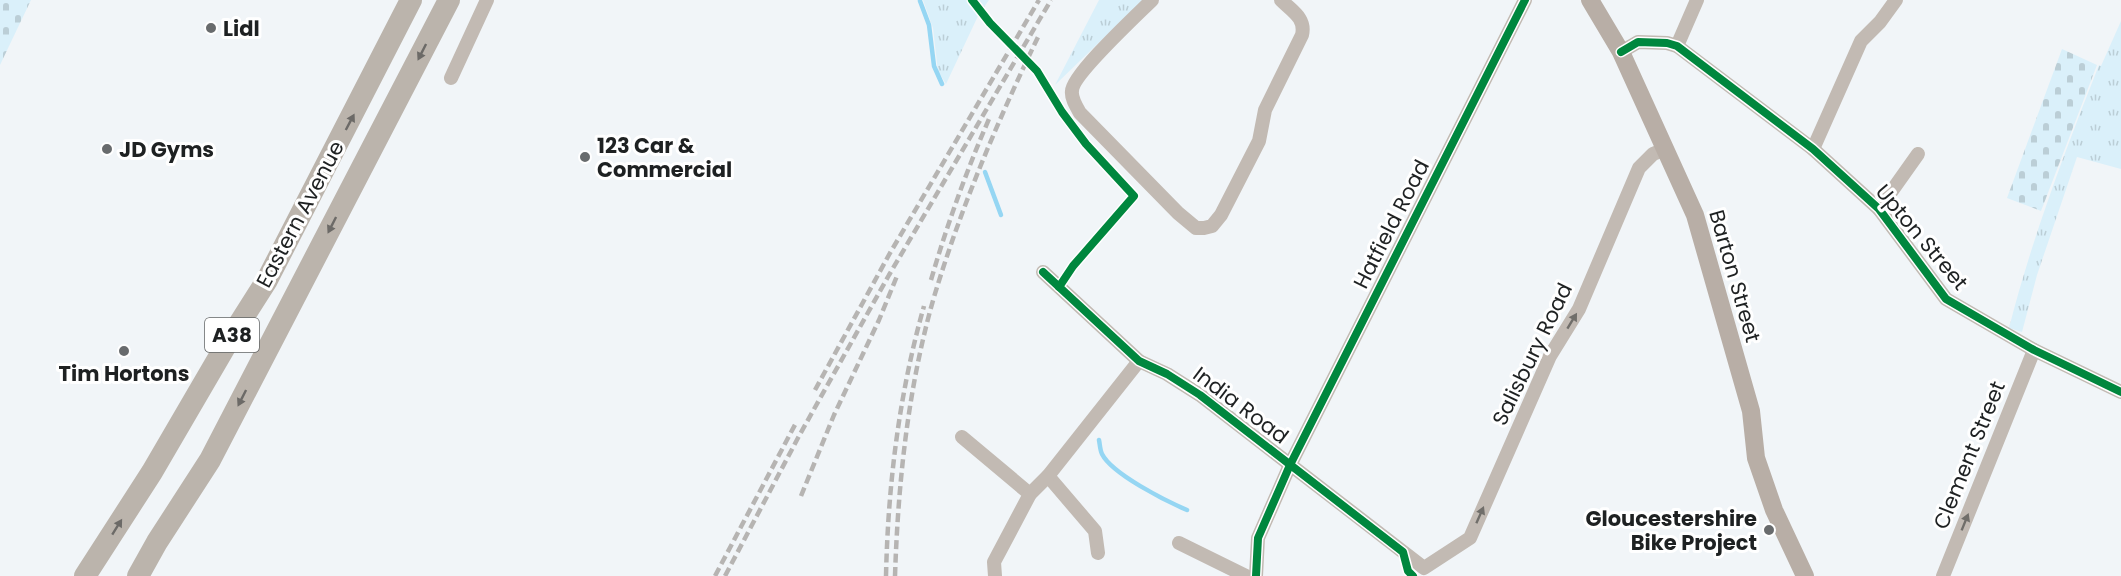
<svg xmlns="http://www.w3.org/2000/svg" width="2121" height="576" font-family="Poppins,sans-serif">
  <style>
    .cemetery { fill: url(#cemetery-stones) }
    .park { fill: url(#park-tufts) }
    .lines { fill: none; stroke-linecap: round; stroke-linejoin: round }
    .stream { stroke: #95d6f3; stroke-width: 4.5 }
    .minor { stroke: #c2bab3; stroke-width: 14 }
    .secondary { stroke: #b8aea6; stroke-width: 18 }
    .trunk { stroke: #bbb4ac; stroke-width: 22 }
    .rail { stroke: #b6b4b2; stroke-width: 4.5; stroke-dasharray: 9 4.5; stroke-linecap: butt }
    .cycleway-casing { stroke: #fff; stroke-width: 11 }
    .cycleway { stroke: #00873e; stroke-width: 8 }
    .oneway { fill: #6c6a67 }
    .oneway2 { fill: #706e6a }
    .poi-dot { fill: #686b6d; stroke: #fff; stroke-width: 2 }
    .labels { text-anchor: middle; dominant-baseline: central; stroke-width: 6; stroke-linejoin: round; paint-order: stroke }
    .shield { fill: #fff; stroke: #626464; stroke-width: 1.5 }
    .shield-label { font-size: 20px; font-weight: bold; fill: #1e2122 }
    .poi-label { font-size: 21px; font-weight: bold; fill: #1e2122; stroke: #fff; text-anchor: start }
    .street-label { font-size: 21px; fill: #1e2122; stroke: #fff }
  </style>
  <defs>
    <pattern id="cemetery-stones" width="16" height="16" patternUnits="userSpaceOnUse" patternTransform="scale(1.5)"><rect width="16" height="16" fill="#daf0fa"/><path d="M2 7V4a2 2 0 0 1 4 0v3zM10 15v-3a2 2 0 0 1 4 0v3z" fill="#bbced6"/></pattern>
    <pattern id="park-tufts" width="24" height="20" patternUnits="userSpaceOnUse" patternTransform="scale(1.5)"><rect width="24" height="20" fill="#daf0fa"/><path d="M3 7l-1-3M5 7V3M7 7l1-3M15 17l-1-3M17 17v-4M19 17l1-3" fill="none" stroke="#bbced6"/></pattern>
  </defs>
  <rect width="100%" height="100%" fill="#f1f5f8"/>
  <!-- cemetery -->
  <g class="cemetery">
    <polygon points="0,0 31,0 0,65"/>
    <polygon points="2062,49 2097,65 2041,211 2007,198"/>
  </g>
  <!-- park -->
  <g class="park">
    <polygon points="923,0 989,0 978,16 946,84 938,71 933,28"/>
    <polygon points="1099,0 1143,0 1055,85"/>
    <path d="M2121,21v148l-44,-12 -40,118 -15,57 -13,-4c23,-90 56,-177 90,-263l2,1z"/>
  </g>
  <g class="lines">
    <!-- stream -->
    <g class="stream">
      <polyline points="920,1 929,25 934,66 942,84"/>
      <polyline points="985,172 1001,215"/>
      <path d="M1099,440c1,5 1,10 3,14 10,20 64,47 85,56"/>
    </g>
    <!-- minor -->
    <g class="minor">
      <path d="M1152,0c-15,15 -80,75 -80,91 -1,7 4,15 8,22l98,100 18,15h8l8,-2 9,-11 38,-74 6,-31 37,-75c4,-17 -10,-24 -21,-35"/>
      <polyline points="1677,46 1697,0"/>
      <polyline points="1621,52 1638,42 1667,43 1677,46 1813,149 1879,209 1946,299 2034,350 2121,392"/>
      <polyline points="451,78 487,0"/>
      <polyline points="1813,149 1861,41 1880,22 1896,0"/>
      <polyline points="1879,209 1918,154"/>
      <polyline points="1043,272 1139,361 1167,374 1200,395 1424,568 1470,538 1550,356 1579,309 1639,168 1653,154 1665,149"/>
      <polyline points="962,437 1030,494"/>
      <polyline points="1048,476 1095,531 1098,553"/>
      <polyline points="1179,543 1246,576"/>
      <polyline points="995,576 994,562 1030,494 1048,476 1139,361"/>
      <polyline points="1256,576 1258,538 1290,465 1525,0"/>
      <polyline points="1943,576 2034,350"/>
    </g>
    <!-- secondary -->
    <polyline class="secondary" points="1590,0 1621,52 1695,215 1751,411 1756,458 1774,510 1805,576"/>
    <!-- trunk -->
    <g class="trunk">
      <polyline points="85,576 152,472 229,340 267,280 411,0"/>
      <polyline points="138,576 157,542 210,460 449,0"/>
    </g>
    <!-- rail -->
    <g class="rail">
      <path d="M931,280c16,-55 35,-108 58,-161"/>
      <polyline points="815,390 890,253 1039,0"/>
      <polyline points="801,496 834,415 879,320 897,276"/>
      <polyline points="715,576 797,421"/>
      <polyline points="725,576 799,436 889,275 1051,0"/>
      <path d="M886,576c2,-91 13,-182 38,-270"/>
      <path d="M895,576c3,-93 13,-189 39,-279 27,-90 64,-177 105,-262"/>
    </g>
    <defs>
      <g id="cycleway">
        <polyline points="972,0 990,23 1037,71 1062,112 1086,144 1134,196 1073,266 1059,287"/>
        <polyline points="1621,52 1638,42 1667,43 1677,46 1813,149 1879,209 1946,299 2034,350 2121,392"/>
        <polyline points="1043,272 1139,361 1167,374 1200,395 1403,552 1408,571 1413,576"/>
        <polyline points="1256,576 1258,538 1290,465 1525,0"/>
      </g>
    </defs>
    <!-- cycleway casing -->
    <use href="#cycleway" class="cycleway-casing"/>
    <!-- cycleway -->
    <use href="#cycleway" class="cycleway"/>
  </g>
  <!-- one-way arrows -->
  <defs><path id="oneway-solid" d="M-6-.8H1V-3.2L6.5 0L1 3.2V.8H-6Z" transform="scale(1.5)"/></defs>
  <g class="oneway">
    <use href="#oneway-solid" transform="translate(422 52) rotate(117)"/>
    <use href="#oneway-solid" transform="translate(350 122) rotate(-62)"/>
    <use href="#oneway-solid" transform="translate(332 225) rotate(117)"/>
    <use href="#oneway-solid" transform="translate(242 398) rotate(117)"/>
    <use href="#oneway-solid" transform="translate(117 527) rotate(-58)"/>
  </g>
  <g class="oneway2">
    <use href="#oneway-solid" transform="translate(1572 321) rotate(-59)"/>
    <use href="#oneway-solid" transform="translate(1480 515) rotate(-66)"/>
    <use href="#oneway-solid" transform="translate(1965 522) rotate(-68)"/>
  </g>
  <!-- markers -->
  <g class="poi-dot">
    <circle cx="211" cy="28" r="6"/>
    <circle cx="107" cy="149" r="6"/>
    <circle cx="585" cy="157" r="6"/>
    <circle cx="124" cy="351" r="6"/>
    <circle cx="1769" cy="530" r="6"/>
  </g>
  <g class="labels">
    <!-- shield labels -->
    <rect class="shield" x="205" y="318" width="54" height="34" rx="4.5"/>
    <g class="shield-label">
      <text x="232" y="335">A38</text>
    </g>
    <!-- poi labels -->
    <g class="poi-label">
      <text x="223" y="28">Lidl</text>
      <text x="597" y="145">123 Car &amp;<tspan x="597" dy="24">Commercial</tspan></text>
      <text x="119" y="149">JD Gyms</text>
      <text x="124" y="373" text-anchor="middle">Tim Hortons</text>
      <text x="1757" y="518" text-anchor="end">Gloucestershire<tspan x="1757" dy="24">Bike Project</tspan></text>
    </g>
    <!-- street labels -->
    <g class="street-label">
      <text transform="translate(300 214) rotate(-62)">Eastern Avenue</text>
      <text transform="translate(1391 224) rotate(-63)">Hatfield Road</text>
      <text transform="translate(1922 237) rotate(50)">Upton Street</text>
      <text transform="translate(1735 276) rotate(74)">Barton Street</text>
      <text transform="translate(1532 354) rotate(-64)">Salisbury Road</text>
      <text transform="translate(1241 405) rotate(37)">India Road</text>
      <text transform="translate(1969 455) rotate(-68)">Clement Street</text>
    </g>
  </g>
</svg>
